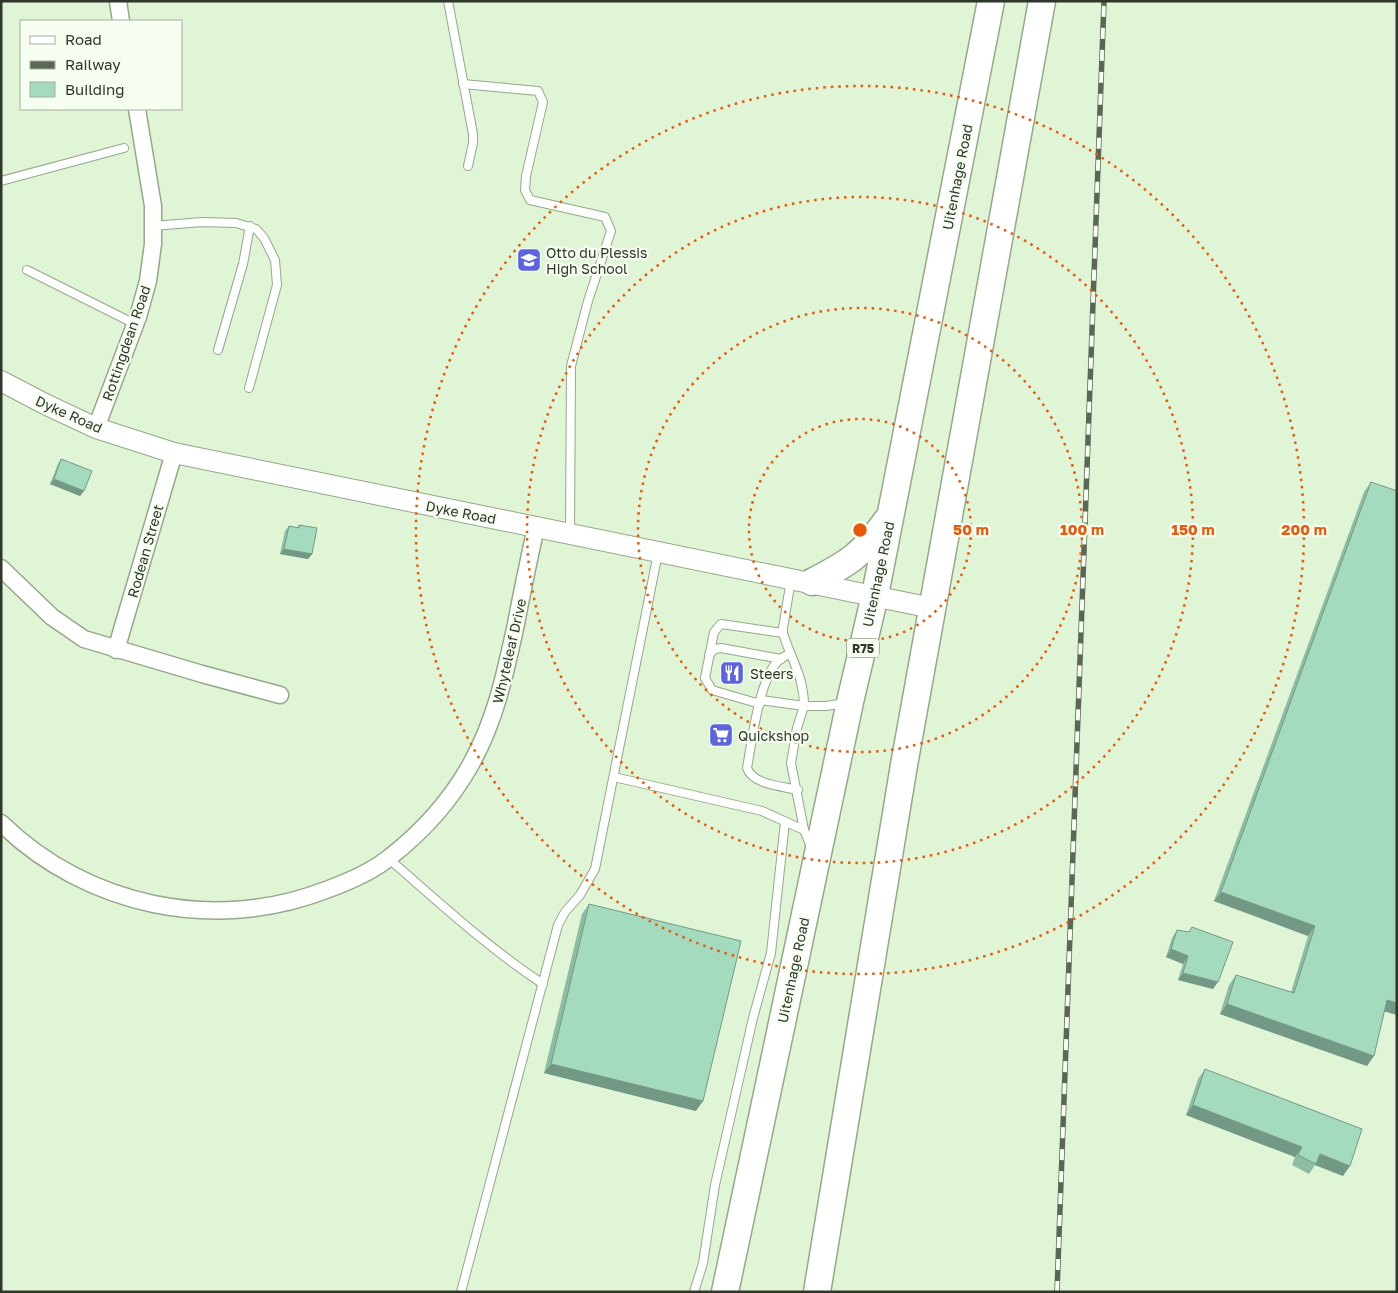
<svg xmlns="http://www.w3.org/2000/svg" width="1398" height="1293" font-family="'Golos Text',sans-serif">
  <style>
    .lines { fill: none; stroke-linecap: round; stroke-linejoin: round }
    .service-casing { stroke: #94a88a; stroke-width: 10 }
    .minor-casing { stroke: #94a88a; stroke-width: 19 }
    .tertiary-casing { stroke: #94a88a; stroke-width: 22 }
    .primary-casing { stroke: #94a88a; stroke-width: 29 }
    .service { stroke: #fff; stroke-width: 8 }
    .minor { stroke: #fff; stroke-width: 16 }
    .tertiary { stroke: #fff; stroke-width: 20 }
    .primary { stroke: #fff; stroke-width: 26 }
    .rail-casing { stroke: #5b6655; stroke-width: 5.5 }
    .rail { stroke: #f5fef1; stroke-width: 4; stroke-dasharray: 11; stroke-linecap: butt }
    .wall { fill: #8dbca4 }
    .shaded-wall { fill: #739986 }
    .building { fill: #a4dbbf; stroke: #739986 }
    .ring { fill: none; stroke: #e8590c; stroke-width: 2.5; stroke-dasharray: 2.5 5 }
    .labels { text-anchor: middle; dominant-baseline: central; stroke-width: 4.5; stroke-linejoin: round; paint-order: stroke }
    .shield { fill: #f5fef1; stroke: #6a7366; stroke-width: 1 }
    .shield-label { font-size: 12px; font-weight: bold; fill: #2f372b }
    .street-label { font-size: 14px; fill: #2f372b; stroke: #f5fef1 }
    .poi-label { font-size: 14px; fill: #2f372b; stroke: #f5fef1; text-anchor: start }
    .centre { fill: #e8590c; stroke: #f5fef1; stroke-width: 2.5 }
    .ring-label { font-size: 15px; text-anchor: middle; font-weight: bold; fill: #e8590c; stroke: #f5fef1; stroke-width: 4.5; stroke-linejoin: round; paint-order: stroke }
  </style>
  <rect width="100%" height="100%" fill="#e0f5d5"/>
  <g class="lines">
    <defs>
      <g id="service">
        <polyline points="448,1 473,134 473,143 468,166"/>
        <polyline points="463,84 538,91 543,102 526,176 525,190 530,200 605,217 611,231 588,301 571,366 570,534"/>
        <polyline points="1,181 124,148"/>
        <polyline points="153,226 202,222 236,223 256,229 264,238 275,260 277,285 249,388"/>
        <polyline points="27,270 135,324"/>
        <polyline points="218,350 243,264 250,226"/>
        <path d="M790,653c-4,3 -9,5 -13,9 -18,19 -25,79 -30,106 6,17 35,18 51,22"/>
        <polyline points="709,655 715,649 721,648 781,659"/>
        <path d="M761,700l43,6c0,-30 -13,-46 -21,-73v-5l8,-48"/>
        <polyline points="760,704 712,690 705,678 714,632 721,624 783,633"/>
        <polyline points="614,777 762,811 804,830"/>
        <polyline points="811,847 804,830 791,763 797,728 804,706 826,706 845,703"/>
        <path d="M389,859c50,43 99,89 154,125"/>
        <polyline points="461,1292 558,925 565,912 580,895 595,869 658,553"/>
        <polyline points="694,1292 703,1263 715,1185 753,1018 771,953 785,822"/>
      </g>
      <g id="minor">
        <polyline points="118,1 121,21"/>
        <polyline points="96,428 138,317 148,281 153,244 153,206 137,109"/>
        <polyline points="1,568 52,617 84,639 202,674 280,695"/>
        <polyline points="116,650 174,453"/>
        <path d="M1,823c86,84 214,110 325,67 22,-8 46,-18 64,-33 32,-25 61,-57 81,-93 25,-45 34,-90 45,-140 6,-32 13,-65 20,-97"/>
      </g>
      <polyline id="tertiary" points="1,381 45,404 96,428 174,453 932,608"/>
      <g id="primary">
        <path d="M812,582c37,-19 50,-27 75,-62"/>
        <polyline points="725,1292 850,702 875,595 991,1"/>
        <polyline points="817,1292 904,765 1042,1"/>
      </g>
    </defs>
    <!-- service casing -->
    <use href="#service" class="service-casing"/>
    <!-- minor casing -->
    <use href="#minor" class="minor-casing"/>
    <!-- tertiary casing -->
    <use href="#tertiary" class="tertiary-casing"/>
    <!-- primary casing -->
    <use href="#primary" class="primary-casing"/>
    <!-- service -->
    <use href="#service" class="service"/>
    <!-- minor -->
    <use href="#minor" class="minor"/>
    <!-- tertiary -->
    <use href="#tertiary" class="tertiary"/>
    <!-- primary -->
    <use href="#primary" class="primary"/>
    <defs>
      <polyline id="rail" points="1057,1292 1104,1"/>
    </defs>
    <!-- rail casing -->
    <use href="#rail" class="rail-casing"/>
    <!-- rail -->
    <use href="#rail" class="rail"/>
  </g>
  <!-- wall -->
  <g class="wall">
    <polygon points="61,459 84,491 80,496 50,484 58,464"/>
    <polygon points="1371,482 1397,1015 1384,1011 1367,1066 1220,1014 1229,985 1236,975 1291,992 1308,936 1214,901 1364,492"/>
    <polygon points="299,525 312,554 308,559 280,554 285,531 289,526 297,528"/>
    <polygon points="589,904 696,1111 544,1073 582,914"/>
    <polygon points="1192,927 1213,989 1178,980 1183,964 1166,957 1172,938 1177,930 1188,932"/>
    <polygon points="1205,1069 1343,1176 1315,1165 1309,1174 1292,1165 1295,1157 1186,1115 1198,1079"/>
  </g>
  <!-- shaded-wall -->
  <g class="shaded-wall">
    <polygon points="54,479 84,491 80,496 50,484"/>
    <polygon points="284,549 312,554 308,559 280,554"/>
    <polygon points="1221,892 1315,926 1308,936 1214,901"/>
    <polygon points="1171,949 1188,956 1183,964 1166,957"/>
    <polygon points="1183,973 1218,982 1213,989 1178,980"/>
    <polygon points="1387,1000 1397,1003 1397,1015 1380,1010"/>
    <polygon points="1227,1004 1374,1056 1367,1066 1220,1014"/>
    <polygon points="551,1064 703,1101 696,1111 544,1073"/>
    <polygon points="1193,1105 1302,1147 1295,1157 1186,1115"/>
    <polygon points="1320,1154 1350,1166 1343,1176 1315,1165"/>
  </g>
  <!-- building -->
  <g class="building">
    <polygon points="61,459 92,471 84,491 54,479"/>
    <polygon points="1371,482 1397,491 1397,1003 1387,1000 1374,1056 1227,1004 1236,975 1294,993 1315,926 1221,892"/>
    <polygon points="299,525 317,528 312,554 284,549 289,526 299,528"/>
    <polygon points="589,904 741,941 703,1101 551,1064"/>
    <polygon points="1192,927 1233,942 1218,982 1183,973 1188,956 1171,949 1177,930 1189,932"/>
    <polygon points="1205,1069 1362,1129 1350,1166 1320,1154 1316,1164 1298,1155 1302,1147 1193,1105"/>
  </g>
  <!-- distance rings -->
  <g class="ring">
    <circle cx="860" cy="530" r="111"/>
    <circle cx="860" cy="530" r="222"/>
    <circle cx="860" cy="530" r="333"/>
    <circle cx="860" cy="530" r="444"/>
  </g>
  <!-- icons -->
  <defs>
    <symbol id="school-square" viewBox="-11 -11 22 22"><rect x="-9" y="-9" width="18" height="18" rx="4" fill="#5c65dd" stroke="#f5fef1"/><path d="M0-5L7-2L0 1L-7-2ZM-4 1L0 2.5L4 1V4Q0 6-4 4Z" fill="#fff"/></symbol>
    <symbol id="restaurant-square" viewBox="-11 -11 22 22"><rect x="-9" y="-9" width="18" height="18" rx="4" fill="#5c65dd" stroke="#f5fef1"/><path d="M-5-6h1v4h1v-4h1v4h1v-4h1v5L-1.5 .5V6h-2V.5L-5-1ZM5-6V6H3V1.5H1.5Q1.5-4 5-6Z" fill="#fff"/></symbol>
    <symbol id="supermarket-square" viewBox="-11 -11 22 22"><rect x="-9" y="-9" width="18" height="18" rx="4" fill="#5c65dd" stroke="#f5fef1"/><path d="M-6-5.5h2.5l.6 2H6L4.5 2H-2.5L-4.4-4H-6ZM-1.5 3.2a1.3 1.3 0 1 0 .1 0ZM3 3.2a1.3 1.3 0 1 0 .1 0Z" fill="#fff"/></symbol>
  </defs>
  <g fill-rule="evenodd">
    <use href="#school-square" x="515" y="246" width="28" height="28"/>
    <use href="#restaurant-square" x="718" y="659" width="28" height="28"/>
    <use href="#supermarket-square" x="707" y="721" width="28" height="28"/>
  </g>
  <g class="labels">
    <!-- shield labels -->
    <rect class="shield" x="847" y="638.5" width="32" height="19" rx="4"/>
    <g class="shield-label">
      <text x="863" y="648">R75</text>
    </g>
    <!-- street labels -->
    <g class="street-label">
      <text transform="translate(957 177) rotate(-79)">Uitenhage Road</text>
      <text transform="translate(126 343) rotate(-71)">Rottingdean Road</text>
      <text transform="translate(69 414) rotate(24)">Dyke Road</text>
      <text transform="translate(461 512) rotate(11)">Dyke Road</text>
      <text transform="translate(145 551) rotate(-74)">Rodean Street</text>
      <text transform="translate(878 574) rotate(-78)">Uitenhage Road</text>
      <text transform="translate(509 651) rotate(-77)">Whyteleaf Drive</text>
      <text transform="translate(793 970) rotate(-78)">Uitenhage Road</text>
    </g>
    <!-- poi labels -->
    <g class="poi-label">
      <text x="546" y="252">Otto du Plessis<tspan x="546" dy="16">High School</tspan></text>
      <text x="750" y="673">Steers</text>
      <text x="738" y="735">Quickshop</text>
    </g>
  </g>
  <circle cx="860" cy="530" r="8" class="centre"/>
  <g class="ring-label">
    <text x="971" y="535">50 m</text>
    <text x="1082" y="535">100 m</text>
    <text x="1193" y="535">150 m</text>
    <text x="1304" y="535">200 m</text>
  </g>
  <!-- border -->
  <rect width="1398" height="1293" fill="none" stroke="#2f372b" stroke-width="5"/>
  <!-- legend -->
  <rect x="20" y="20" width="162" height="90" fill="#f5fef1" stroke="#a6aea2"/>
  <rect x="30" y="36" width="25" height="8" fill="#ffffff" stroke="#a6aea2"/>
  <text x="65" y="45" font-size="15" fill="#2f372b">Road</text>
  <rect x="30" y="61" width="25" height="8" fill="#5b6655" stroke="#a6aea2"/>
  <text x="65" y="70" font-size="15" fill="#2f372b">Railway</text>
  <rect x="30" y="82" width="25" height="15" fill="#a4dbbf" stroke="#a6aea2"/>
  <text x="65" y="95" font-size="15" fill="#2f372b">Building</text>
</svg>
